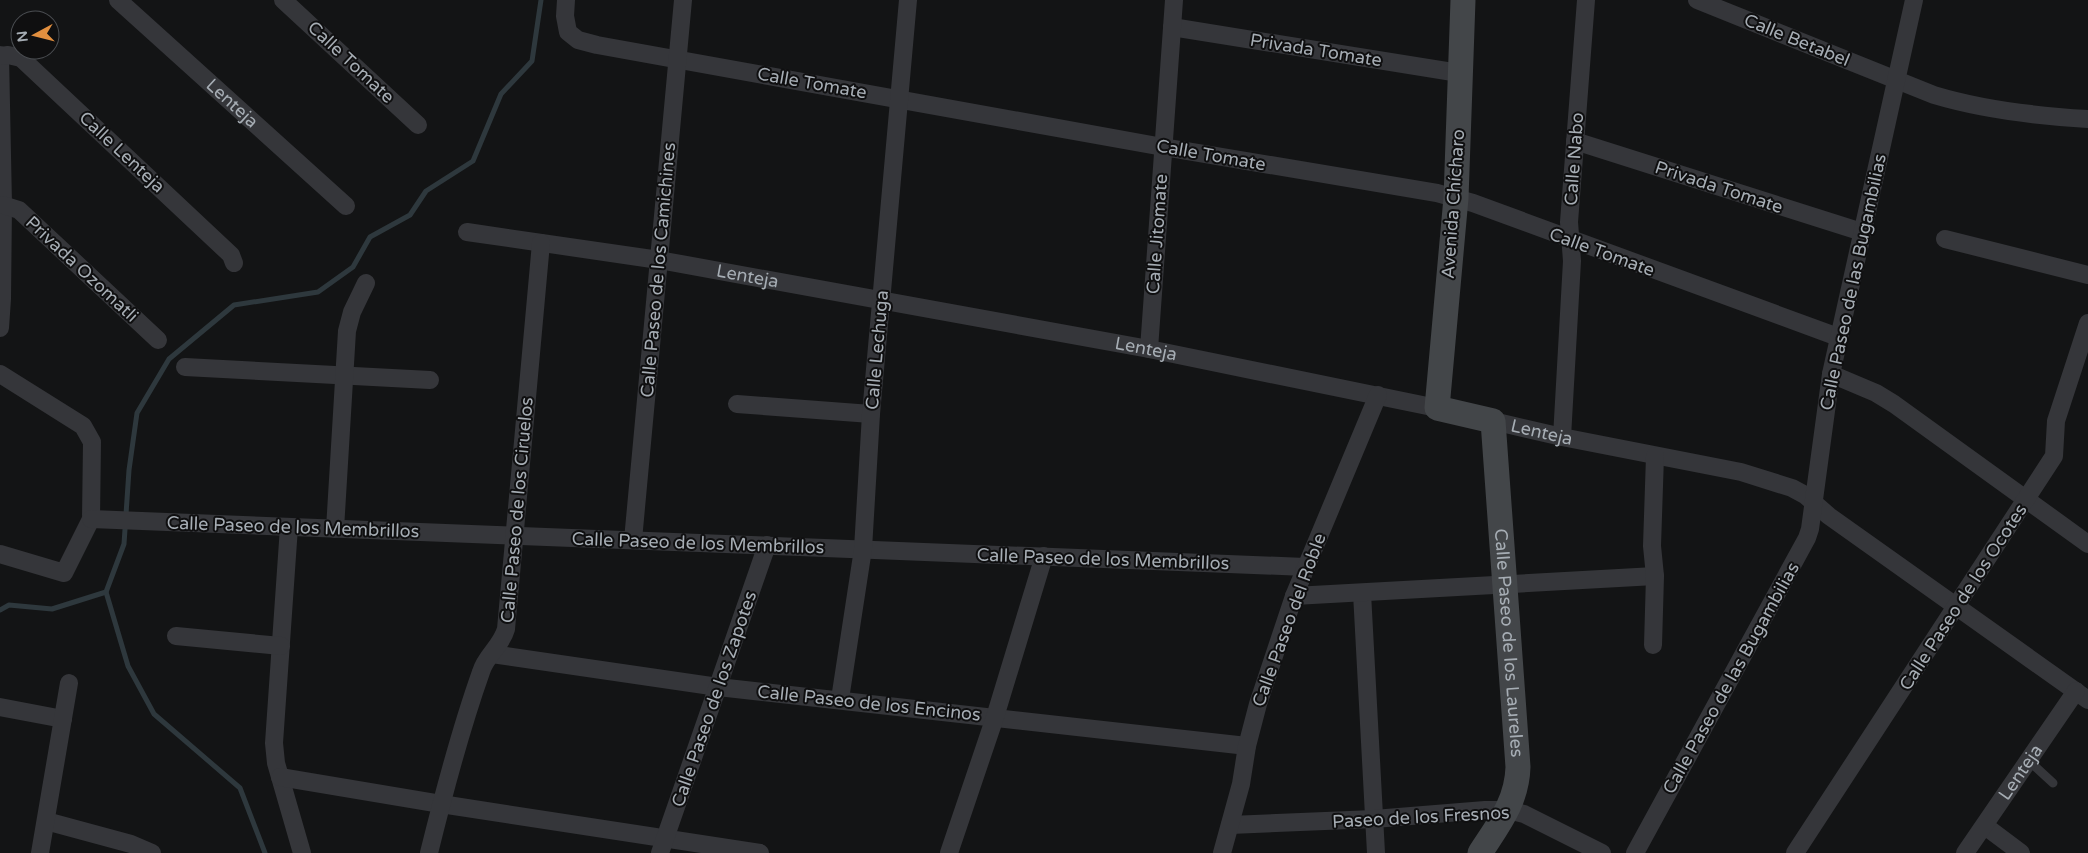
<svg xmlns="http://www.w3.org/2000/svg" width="2088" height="853" font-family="'Varela Round',sans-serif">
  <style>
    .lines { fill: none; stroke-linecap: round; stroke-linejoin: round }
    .stream { stroke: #2e383d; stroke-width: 5 }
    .lane { stroke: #35363a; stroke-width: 9 }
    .street { stroke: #35363a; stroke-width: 18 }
    .secondary { stroke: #434649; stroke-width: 25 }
    .labels { text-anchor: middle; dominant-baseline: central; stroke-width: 4; stroke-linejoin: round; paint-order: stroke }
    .street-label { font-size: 18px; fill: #a6adb4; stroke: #0f0f10 }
  </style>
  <rect width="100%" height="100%" fill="#131415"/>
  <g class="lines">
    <!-- stream -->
    <g class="stream">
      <polyline points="106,592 128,666 154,714 240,788 265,853"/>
      <polyline points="0,610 9,605 52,609 106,592 124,544 129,470 137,413 169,359 234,305 318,292 353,267 370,237 410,215 426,191 473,161 501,94 532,61 541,0"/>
    </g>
    <!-- lane -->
    <polyline class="lane" points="2028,760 2053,783"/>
    <!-- street -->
    <g class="street">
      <path id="s1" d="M118,0l228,206"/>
      <polyline points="283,0 418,125"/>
      <polyline points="566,0 565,16 568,32 578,40 597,45 1163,147 1437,193 1473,203 1838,337"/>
      <path d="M1697,0l237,95c50,15 102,21 154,24"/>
      <polyline points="1172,27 1459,73"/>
      <polyline points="0,55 3,205 2,299 0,328"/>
      <polyline points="0,56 8,55 21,58 231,255 234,263"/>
      <polyline points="1575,141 1862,232"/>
      <polyline points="3,205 19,210 158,340"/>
      <path id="s2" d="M467,232l192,28 490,89 288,59"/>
      <polyline points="1945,239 2088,275"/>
      <polyline points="1149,349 1174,0"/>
      <polyline points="185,367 430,380"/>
      <polyline points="0,374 83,426 92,442 91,519 64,573 0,554"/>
      <polyline points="1831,374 1876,393 1894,404 2088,544"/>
      <polyline points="737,404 871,414"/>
      <path id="s3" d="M1493,421l69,16 179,35 51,16 13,7 24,21 259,184"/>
      <polyline points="1562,437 1572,261 1569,222 1586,0"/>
      <polyline points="91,519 1305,567"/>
      <polyline points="289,527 274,743 276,763 302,853"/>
      <polyline points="335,529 347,331 352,312 366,283"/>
      <polyline points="633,540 683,0"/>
      <polyline points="1362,593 1376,853"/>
      <polyline points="1294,596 1655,576"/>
      <polyline points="176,636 281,646"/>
      <polyline points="1653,645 1655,576 1652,546 1655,456"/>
      <polyline points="492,654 718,687 1247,746"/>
      <polyline points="840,699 863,549 871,414 908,0"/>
      <polyline points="0,707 63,719"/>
      <polyline points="280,777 441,804 760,853"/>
      <polyline points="46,821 131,844 152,853"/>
      <polyline points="1230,825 1374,819 1485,810 1508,810 1524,814 1602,853"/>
      <polyline points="1985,826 2021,853"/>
      <polyline points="40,853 69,683"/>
      <path d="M429,853c15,-61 31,-122 52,-181 5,-17 20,-25 25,-43l35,-386"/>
      <polyline points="660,853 767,545"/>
      <polyline points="949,853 995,717 1044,556"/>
      <polyline points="1222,853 1241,784 1247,746 1258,704 1294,596 1378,395"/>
      <polyline points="1635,853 1807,538 1810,529 1831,374 1914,0"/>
      <polyline points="1795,853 2054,456 2056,421 2088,323"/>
      <path id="s4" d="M1965,853l111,-162"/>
    </g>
    <!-- secondary -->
    <path class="secondary" id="s5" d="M1463,0l-7,198 -19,210 56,13 25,346c-1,35 -20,58 -38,86"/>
  </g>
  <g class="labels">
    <!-- street labels -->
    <g class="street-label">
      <text transform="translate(1797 40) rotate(22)">Calle Betabel</text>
      <text transform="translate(1316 50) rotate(9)">Privada Tomate</text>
      <text transform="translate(351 62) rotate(43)">Calle Tomate</text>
      <text transform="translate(812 83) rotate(10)">Calle Tomate</text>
      <text stroke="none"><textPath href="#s1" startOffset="154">Lenteja</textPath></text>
      <text transform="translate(122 152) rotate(43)">Calle Lenteja</text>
      <text transform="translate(1211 155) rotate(10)">Calle Tomate</text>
      <text transform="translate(1574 159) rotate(-86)">Calle Nabo</text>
      <text transform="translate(1719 187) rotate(18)">Privada Tomate</text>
      <text transform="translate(1453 204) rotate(-86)">Avenida Chícharo</text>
      <text transform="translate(1157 234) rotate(-86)">Calle Jitomate</text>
      <text transform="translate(1602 252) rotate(20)">Calle Tomate</text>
      <text transform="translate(82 269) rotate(43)">Privada Ozomatli</text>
      <text transform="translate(658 270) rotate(-85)">Calle Paseo de los Camichines</text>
      <text stroke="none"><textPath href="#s2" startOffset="284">Lenteja</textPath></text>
      <text transform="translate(1853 282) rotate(-78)">Calle Paseo de las Bugambilias</text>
      <text stroke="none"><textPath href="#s2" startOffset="689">Lenteja</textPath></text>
      <text transform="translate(877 350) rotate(-85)">Calle Lechuga</text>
      <text stroke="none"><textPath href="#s3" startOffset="50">Lenteja</textPath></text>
      <text transform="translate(517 510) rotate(-85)">Calle Paseo de los Ciruelos</text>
      <text transform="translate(293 527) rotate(2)">Calle Paseo de los Membrillos</text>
      <text transform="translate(698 543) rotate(2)">Calle Paseo de los Membrillos</text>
      <text transform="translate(1103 559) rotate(2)">Calle Paseo de los Membrillos</text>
      <text transform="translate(1963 597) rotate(-57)">Calle Paseo de los Ocotes</text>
      <text transform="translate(1289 620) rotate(-70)">Calle Paseo del Roble</text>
      <text stroke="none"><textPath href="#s5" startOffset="689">Calle Paseo de los Laureles</textPath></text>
      <text transform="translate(1731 678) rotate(-61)">Calle Paseo de las Bugambilias</text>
      <text transform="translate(714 699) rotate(-71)">Calle Paseo de los Zapotes</text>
      <text transform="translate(869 703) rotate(6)">Calle Paseo de los Encinos</text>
      <text stroke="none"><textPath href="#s4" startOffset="98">Lenteja</textPath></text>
      <text transform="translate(1421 817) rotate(-3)">Paseo de los Fresnos</text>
    </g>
  </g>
  <!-- north arrow -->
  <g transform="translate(35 35) rotate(263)"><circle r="24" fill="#0f0f10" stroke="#4b4e52"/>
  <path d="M0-4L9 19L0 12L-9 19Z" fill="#e28f3f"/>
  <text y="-8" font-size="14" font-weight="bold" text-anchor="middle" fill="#a6adb4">N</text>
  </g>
</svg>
